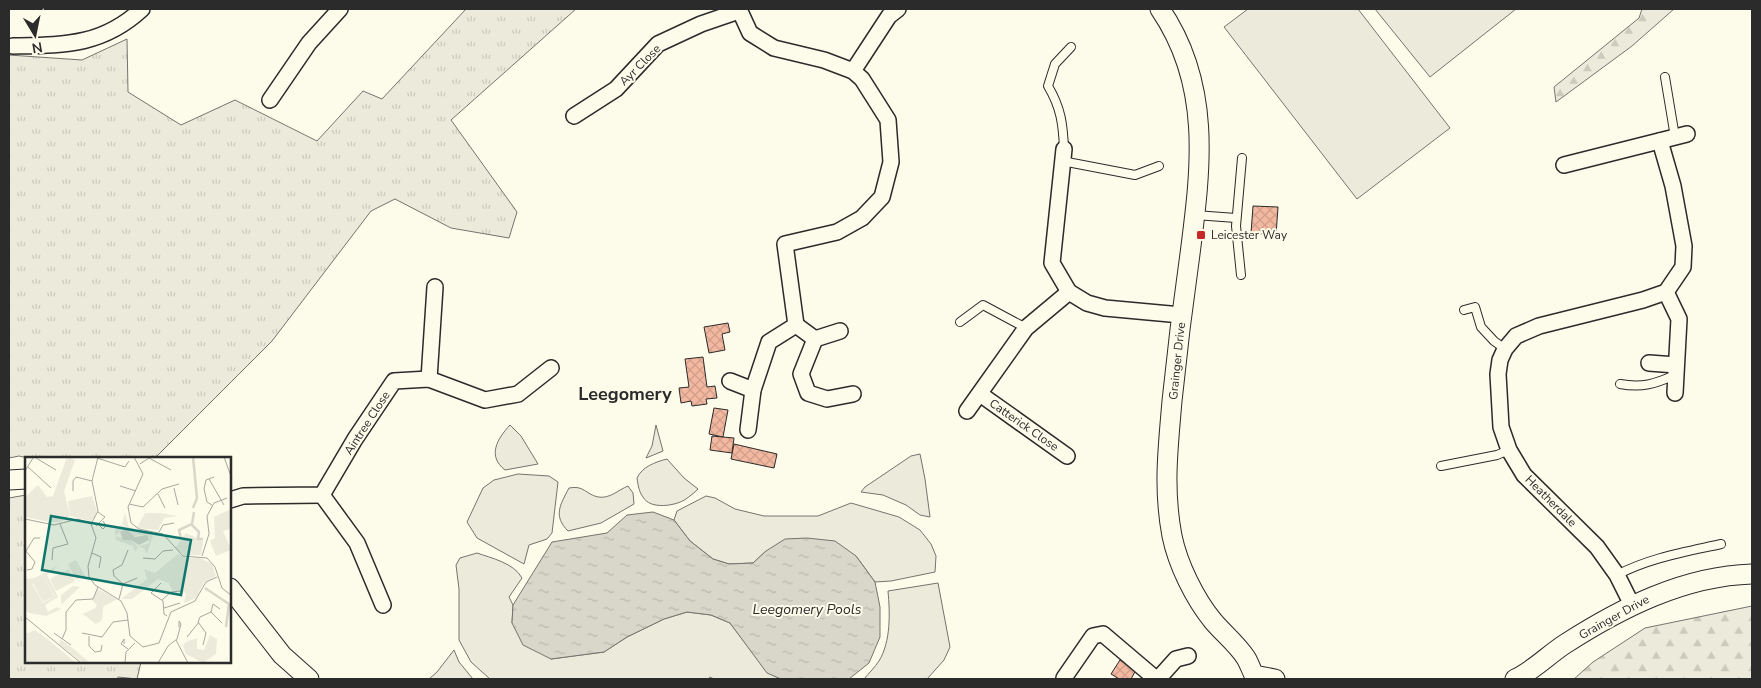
<svg xmlns="http://www.w3.org/2000/svg" width="1761" height="688" font-family="'Nunito Sans',sans-serif">
  <style>
    .grass { fill: #ecebdb; stroke: #74746e }
    .forest { fill: url(#forest-firs); stroke: #74746e }
    .park { fill: url(#park-tufts); stroke: #74746e }
    .water { fill: url(#water-ripples); stroke: #74746e }
    .building { fill: url(#building-cross-hatch); stroke: #2b2b2b }
    .lines { fill: none; stroke-linecap: round; stroke-linejoin: round }
    .service-casing { stroke: #2b2b2b; stroke-width: 10 }
    .minor-casing { stroke: #2b2b2b; stroke-width: 18 }
    .tertiary-casing { stroke: #2b2b2b; stroke-width: 21 }
    .service { stroke: #fdfbea; stroke-width: 8 }
    .minor { stroke: #fdfbea; stroke-width: 15 }
    .tertiary { stroke: #fdfbea; stroke-width: 19 }
    .poi-dot { fill: #c62828; stroke: #fdfbea; stroke-width: 2 }
    .labels { text-anchor: middle; dominant-baseline: central; stroke-width: 4; stroke-linejoin: round; paint-order: stroke }
    .street-label { font-size: 12px; fill: #2b2b2b; stroke: #fdfbea }
    .poi-label { font-size: 12px; fill: #2b2b2b; stroke: #fdfbea; text-anchor: start }
    .water-label { font-size: 14px; font-style: italic; fill: #2b2b2b; stroke: #fdfbea }
    .district-label { font-size: 18px; font-weight: bold; fill: #2b2b2b; stroke: #fdfbea }
    .inset-river { fill: none; stroke: #d8d7c9; stroke-width: 2.5 }
    .inset-road { fill: none; stroke: #a9a89e; stroke-width: 1 }
    .view { fill: #0f766e; fill-opacity: 0.15; stroke: #0f766e; stroke-width: 2.5 }
    .inset-edge { fill: none; stroke: #2b2b2b; stroke-width: 2.5 }
  </style>
  <defs>
    <pattern id="forest-firs" width="22" height="20" patternUnits="userSpaceOnUse" patternTransform="scale(1.25)"><rect width="22" height="20" fill="#ecebdb"/><path d="M5 1l3.5 6h-7zM16 11l3.5 6h-7z" fill="#cbcabc"/></pattern>
    <pattern id="park-tufts" width="24" height="20" patternUnits="userSpaceOnUse" patternTransform="scale(1.25)"><rect width="24" height="20" fill="#ecebdb"/><path d="M3 7l-1-3M5 7V3M7 7l1-3M15 17l-1-3M17 17v-4M19 17l1-3" fill="none" stroke="#cbcabc"/></pattern>
    <pattern id="water-ripples" width="26" height="14" patternUnits="userSpaceOnUse" patternTransform="scale(1.25)"><rect width="26" height="14" fill="#d8d7c9"/><path d="M2 4q2-2 4 0t4 0M15 11q2-2 4 0t4 0" fill="none" stroke="#bab9ad"/></pattern>
    <pattern id="building-cross-hatch" width="8" height="8" patternUnits="userSpaceOnUse" patternTransform="scale(1.25)"><rect width="8" height="8" fill="#f2b8a0"/><path d="M0 0l8 8M0 8l8-8" fill="none" stroke="#d09e8a"/></pattern>
  </defs>
  <rect width="100%" height="100%" fill="#fdfbea"/>
  <!-- grass -->
  <g class="grass">
    <polygon points="1248,9 1358,9 1450,128 1357,199 1224,27"/>
    <polygon points="1375,9 1516,9 1430,77"/>
    <path d="M510,425l11,11 17,28 -33,6c-18,-14 -8,-31 5,-45z"/>
    <polygon points="656,425 663,451 646,458 652,446"/>
    <polygon points="920,454 925,479 930,517 920,515 906,505 883,495 861,492 865,487 911,456"/>
    <path d="M667,459l17,19 14,11c-4,4 -8,7 -12,10 -10,7 -36,11 -43,-2 -4,-5 -5,-12 -6,-19 5,-11 18,-16 30,-19z"/>
    <polygon points="518,474 549,476 558,482 552,533 547,539 529,545 524,564 477,538 467,522 483,488 494,480"/>
    <path d="M628,486l5,7 1,11 -33,19 -33,8c-15,-15 -8,-26 1,-43 15,-3 16,6 29,9 12,2 20,-7 30,-11z"/>
    <polygon points="706,496 715,498 735,509 764,516 818,516 851,503 899,517 920,530 931,544 936,556 935,572 891,581 875,582 856,556 766,551 753,563 729,564 713,559 690,541 674,520 677,511"/>
    <path d="M477,553c14,5 37,10 45,25l-13,19 4,8 -1,18 39,36 53,-7 23,-15 37,-18 23,-7 24,3 19,8 37,49 14,7h-67l-4,-2 -2,2h-218l-19,-17 -12,-22v-51l-3,-24 4,-7z"/>
    <path d="M938,583l12,64 -6,13 -17,19h-63c5,-6 11,-12 15,-18 12,-20 11,-48 9,-70z"/>
    <polygon points="454,650 459,662 473,679 429,679 437,672"/>
  </g>
  <!-- forest -->
  <g class="forest">
    <polygon points="1642,9 1674,9 1632,46 1556,102 1554,87 1639,18"/>
    <polygon points="1752,606 1752,679 1574,679 1593,662 1645,628"/>
  </g>
  <!-- park -->
  <g class="park">
    <polygon points="466,9 576,9 451,120 517,212 509,238 451,228 395,199 371,211 272,341 155,458 28,458 19,456 9,458 9,55 82,60 127,39 128,92 181,125 235,100 317,141 363,91 382,99"/>
    <polygon points="26,495 26,662 141,662 137,679 118,677 117,679 9,679 9,498"/>
  </g>
  <!-- water -->
  <polygon class="water" points="653,512 674,520 690,541 713,559 729,564 753,563 766,551 785,539 807,538 835,541 856,556 875,582 880,607 880,637 869,663 849,679 781,679 767,673 730,623 711,615 687,612 664,619 627,637 604,652 551,659 523,645 512,623 513,605 552,542 607,533 627,515"/>
  <!-- building -->
  <g class="building">
    <polygon points="1253,206 1278,207 1276,235 1251,233"/>
    <polygon points="728,323 730,332 722,334 725,350 709,353 704,327"/>
    <polygon points="703,357 707,387 715,386 717,398 706,399 707,404 692,406 691,401 681,403 679,388 689,387 685,359"/>
    <polygon points="714,408 728,410 723,437 709,434"/>
    <polygon points="712,436 734,438 732,453 710,450"/>
    <polygon points="734,444 777,454 774,468 731,459"/>
    <polygon points="1120,660 1136,670 1131,679 1119,679 1111,674"/>
  </g>
  <g class="lines">
    <defs>
      <g id="service">
        <polyline points="1665,77 1675,137"/>
        <path d="M1064,149c-1,-25 -3,-41 -16,-63l7,-22 16,-17"/>
        <polyline points="1062,161 1135,175 1159,166"/>
        <polyline points="1195,215 1236,218"/>
        <polyline points="1241,275 1236,226 1242,158"/>
        <polyline points="1464,310 1475,307 1481,327 1494,341 1505,349"/>
        <polyline points="960,322 983,305 1026,328"/>
        <path d="M1620,384c22,4 35,0 55,-9"/>
        <polyline points="1441,466 1497,455 1509,450"/>
        <path d="M1617,575c32,-17 68,-23 104,-31"/>
      </g>
      <g id="minor">
        <polyline points="739,9 750,33 774,48 824,60 853,71 862,79 888,120 891,162 882,197 862,218 837,232 785,244 796,325 769,342 753,390 748,430"/>
        <path d="M13,46c51,-1 89,0 129,-37"/>
        <polyline points="853,71 889,16 898,9"/>
        <polyline points="270,100 309,43 340,9"/>
        <polyline points="574,116 616,89 658,44 701,24 739,11"/>
        <polyline points="1064,149 1052,263 1069,292 1087,303 1105,308 1181,315"/>
        <polyline points="1564,165 1687,134"/>
        <polyline points="1666,292 1679,319 1675,393"/>
        <polyline points="796,325 815,339 801,374 808,393 827,399 853,394"/>
        <polyline points="815,339 840,331"/>
        <polyline points="1649,363 1676,365"/>
        <polyline points="429,379 435,287"/>
        <polyline points="730,381 753,390"/>
        <polyline points="980,394 1067,456"/>
        <polyline points="967,411 1026,328 1069,292"/>
        <polyline points="322,495 357,543 383,605"/>
        <polyline points="230,500 243,496 322,495 355,439 394,381 429,379 485,400 518,394 551,368"/>
        <polyline points="1632,605 1617,575 1597,547 1524,475 1509,450 1501,427 1498,374 1500,360 1505,349 1516,336 1539,326 1643,300 1666,292 1683,267 1684,246 1673,186 1660,141"/>
        <polyline points="1065,679 1064,678 1093,636 1103,634 1156,679"/>
        <polyline points="1158,679 1176,659 1188,656"/>
      </g>
      <g id="tertiary">
        <path d="M1160,9c52,76 41,159 30,245 -7,49 -13,98 -18,147 -4,48 -9,87 0,135 6,29 23,63 41,85 10,12 24,23 33,37 3,5 5,11 8,17l21,4"/>
        <polyline points="9,480 26,479"/>
        <polyline points="230,588 282,655 309,679"/>
        <path d="M1515,679c18,-8 33,-24 50,-35 56,-36 119,-68 187,-70"/>
      </g>
    </defs>
    <!-- service casing -->
    <use href="#service" class="service-casing"/>
    <!-- minor casing -->
    <use href="#minor" class="minor-casing"/>
    <!-- tertiary casing -->
    <use href="#tertiary" class="tertiary-casing"/>
    <!-- service -->
    <use href="#service" class="service"/>
    <!-- minor -->
    <use href="#minor" class="minor"/>
    <!-- tertiary -->
    <use href="#tertiary" class="tertiary"/>
  </g>
  <!-- markers -->
  <rect class="poi-dot" x="1196" y="230" width="10" height="10" rx="2.5"/>
  <g class="labels">
    <!-- street labels -->
    <g class="street-label">
      <text transform="translate(640 65) rotate(-45)">Ayr Close</text>
      <text transform="translate(1177 361) rotate(-84)">Grainger Drive</text>
      <text transform="translate(367 423) rotate(-57)">Aintree Close</text>
      <text transform="translate(1024 425) rotate(35)">Catterick Close</text>
      <text transform="translate(1551 501) rotate(45)">Heatherdale</text>
      <text transform="translate(1614 617) rotate(-29)">Grainger Drive</text>
    </g>
    <!-- poi labels -->
    <g class="poi-label">
      <text x="1211" y="235">Leicester Way</text>
    </g>
    <!-- water labels -->
    <g class="water-label">
      <text x="807" y="609">Leegomery Pools</text>
    </g>
    <!-- district labels -->
    <g class="district-label">
      <text x="625" y="394">Leegomery</text>
    </g>
  </g>
  <!-- overview -->
  <g transform="translate(25 457)">
    <rect width="206" height="206" fill="#fdfbea"/>
    <path d="M100,56l4,14 24,9 -6,18 -3,-6 -6,-1 -3,5 -2,-6 -17,-6 -1,-4 16,4 7,7 11,-4v-5l-7,-3 -9,1 -8,-8 -10,8v-6l6,-5 6,2 -5,-3zM120,56h15l18,3 -14,2 -6,12 -21,-2zM51,103l9,16 -9,4 -8,-16zM44,112l6,12 -19,10 -6,-12zM19,120l10,19 -11,6 -10,-19zM73,132l19,10 -14,8 -1,13 -6,4 -13,-10 12,-6 2,-3 -5,-5z" fill="#ecebdb"/>
    <path d="M42,0l8,3 -11,31 6,25 -10,6h-10l-25,-5v-20l13,-12 9,12 6,-1zM34,108l-12,10 11,22 -13,8 3,7 9,-5 4,2 -15,7 -17,-3 -4,-4v-30l10,-1zM19,120l11,19 -12,7 -11,-19zM48,129l7,1 -19,18v-10zM35,182l15,11 15,13h-7l-24,-19z" fill="#ecebdb" fill-rule="evenodd"/>
    <path d="M67,39l5,15 -3,7 -4,3 -20,-5 -2,-15zM161,76l17,8 -2,14h-16l-10,-7zM153,97l8,4h14l12,6 4,12 -12,6 -8,16 -12,5 2,-10 -14,-3 -3,-7 -11,-4 -26,20h-11l26,-20 -3,-10 11,4zM10,173l16,12 25,21h-51v-29zM185,178l7,4 -1,15 -13,9 -17,-9 -3,-9 3,-3 11,-4v11l7,1z" fill="#ecebdb"/>
    <path d="M206,52v20l-8,2 8,19 -15,6 -6,-15 5,-3 -1,-21z" fill="#ecebdb"/>
    <path d="M101,72l9,8 12,-2 2,5 -10,5 -8,-5h-8l-3,-8z" fill="#d8d7c9"/>
    <path class="inset-river" d="M168,0l4,41 -4,10M167,68l7,7 -1,7h5M156,81l-2,-8 13,-6 2,-12M180,131l24,16 -3,23"/>
    <path class="inset-road" d="M109,0l9,17 -15,33 3,16 8,6 24,5 20,22 24,2 8,9 7,21 10,8M199,0l8,22M11,1l20,12M72,1l28,9 4,-6M115,7l9,-6 22,12M3,10l23,21M0,14l8,-13M184,22l15,26M95,29l16,5M149,31l4,17M48,34v-10l3,-4 16,4M133,37l7,14M104,47l14,3 19,-18 17,-5M187,48l-5,-3 -3,-13 2,-9 8,-3M0,62l29,6 24,-6 13,5 5,14 -8,28 1,11 6,8 26,16 6,12 3,23 13,11 16,-4 12,-31 24,-11 11,-19 11,-5M66,67l7,-13 -6,-30 6,-24M74,68l4,4 3,-3 -3,-5M71,69l9,-9 -7,-5M134,75l4,-7 11,-2M0,93l10,12 -3,7 -5,1M1,94l8,-13h6M67,96l9,4 -2,11M177,99l7,-22 -2,-18 7,-13 13,-5M118,101l12,1 8,-8 10,-1M27,103l1,-12 15,-4 -8,-20M136,126l-10,10 12,8 1,13 3,2M98,127l14,-6M94,142l4,-15 -9,-8 -1,-6 9,-5 6,-15M137,143l9,-8 10,-1M139,151l16,-5M186,155l2,-8 7,5M0,160l56,46M29,176l17,12M57,176l20,4 11,-15 15,-2M64,179v10l6,6 6,-1 1,-6M162,180l12,-15M37,182l4,-9v-18l10,-12 17,-1 5,-12M151,183l12,23M99,187v-5l-3,5 7,5M178,188l3,-12 -8,-11 2,-5 11,-5 11,11M100,206l1,-11 9,-9M133,206l10,-17 9,-7 4,-15 -2,-3v6"/>
    <path class="view" d="M26,59l140,24 -10,55 -139,-25z"/>
    <rect width="206" height="206" class="inset-edge"/>
  </g>
  <!-- border -->
  <rect width="1761" height="688" fill="none" stroke="#2b2b2b" stroke-width="20"/>
  <!-- north arrow -->
  <g transform="translate(35 35) rotate(170)" stroke="#fdfbea" stroke-width="4" paint-order="stroke">
  <path d="M0-4L9 19L0 12L-9 19Z" fill="#2b2b2b"/>
  <text y="-8" font-size="14" font-weight="bold" text-anchor="middle" fill="#2b2b2b">N</text>
  </g>
</svg>
